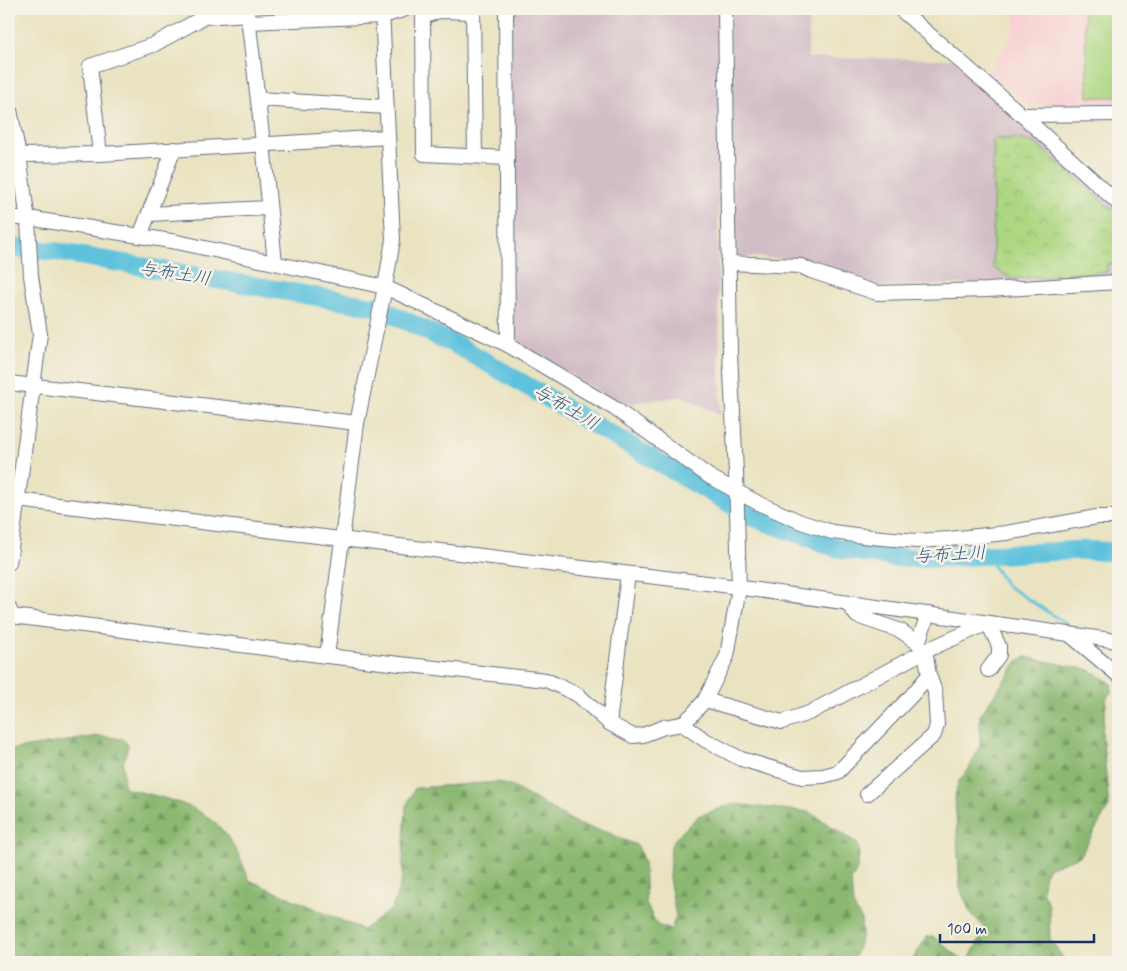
<svg xmlns="http://www.w3.org/2000/svg" width="1127" height="971" font-family="Mynerve,'Klee One',sans-serif">
  <style>
    .built { fill: #f7cfd1 }
    .industrial { fill: #d2bdc6 }
    .grass { fill: #add782; stroke: #648370 }
    .forest { fill: url(#forest-firs); stroke: #527467 }
    .park { fill: url(#park-crowns); stroke: #648370 }
    .lines { fill: none; stroke-linecap: round; stroke-linejoin: round }
    .stream { stroke: #5fc2dd; stroke-width: 3 }
    .river { stroke: #5fc2dd; stroke-width: 19 }
    .minor-casing { stroke: #636e81; stroke-width: 16 }
    .minor { stroke: #fff; stroke-width: 14 }
    .labels { text-anchor: middle; dominant-baseline: central; stroke-width: 5; stroke-linejoin: round; paint-order: stroke }
    .water-label { font-size: 18px; font-style: italic; fill: #2c547e; stroke: #f7f3e8 }
  </style>
  <defs>
    <pattern id="forest-firs" width="22" height="20" patternUnits="userSpaceOnUse" patternTransform="scale(1.25)"><rect width="22" height="20" fill="#8ab870"/><path d="M5 1l3.5 6h-7zM16 11l3.5 6h-7z" fill="#70965f"/></pattern>
    <pattern id="park-crowns" width="20" height="18" patternUnits="userSpaceOnUse" patternTransform="scale(1.25)"><rect width="20" height="18" fill="#add782"/><path d="M2 6a3 3 0 1 1 6 0M12 15a3 3 0 1 1 6 0" fill="none" stroke="#94b973"/></pattern>
  </defs>
  <rect width="100%" height="100%" fill="#f7f3e8"/>
  <filter id="ink" filterUnits="userSpaceOnUse"><feTurbulence type="fractalNoise" baseFrequency=".02" numOctaves="2"/><feDisplacementMap in="SourceGraphic" scale="10" xChannelSelector="R" yChannelSelector="G"/><feConvolveMatrix kernelMatrix="1 2 1 2 8 2 1 2 1" color-interpolation-filters="sRGB"/></filter>
  <filter id="wash" filterUnits="userSpaceOnUse"><feTurbulence type="fractalNoise" baseFrequency=".0096" numOctaves="4" result="noise"/><feDisplacementMap in="SourceGraphic" scale="20" xChannelSelector="R" yChannelSelector="G"/><feGaussianBlur stdDeviation="1.12" result="paint"/><feColorMatrix in="noise" values="0 0 0 0 0 0 0 0 0 0 0 0 0 0 0 0 0 1.4 0 .05"/><feComposite in="paint" operator="in"/></filter>
  <g filter="url(#wash)">
    <rect width="100%" height="100%" fill="#eae3c1"/>
    <!-- built -->
    <polygon class="built" points="1015,9 1118,9 1118,104 1029,105 987,74 1014,31"/>
    <!-- industrial -->
    <g class="industrial">
      <polygon points="510,9 720,9 718,261 721,416 683,396 622,405 513,340"/>
      <polygon points="729,9 809,9 808,58 953,59 1118,209 1118,278 879,287 808,260 735,256"/>
    </g>
    <!-- grass -->
    <polygon class="grass" points="1084,9 1118,9 1118,97 1088,97"/>
    <!-- forest -->
    <g class="forest">
      <polygon points="1025,657 1090,670 1111,683 1112,691 1107,697 1102,732 1109,806 1080,856 1050,867 1045,874 1042,891 1049,905 1050,939 1066,962 968,962 985,928 970,912 960,889 955,796 959,781 969,769 980,745 980,715 1018,661"/>
      <path d="M100,736l23,3 5,6 -5,20 1,23c68,17 99,20 125,92l114,50 29,-21 10,-30 4,-73 9,-18 83,-6 15,5 65,37 31,9 29,13 6,17 2,41 11,21 14,5 5,-14 -7,-38 2,-32 4,-7 23,-23 35,-12 76,8 48,31 2,8 -1,16 -7,14 2,24 8,14 1,15 -9,28h-844v-212z"/>
      <polygon points="927,937 934,937 965,962 911,962"/>
    </g>
    <!-- park -->
    <polygon class="park" points="993,139 1019,139 1036,144 1118,214 1118,264 1107,264 1107,272 1010,279 993,267"/>
    <g class="lines">
      <!-- stream -->
      <g class="stream">
        <polyline points="986,555 1006,585 1076,630"/>
        <polyline points="1090,642 1118,666"/>
      </g>
      <!-- river -->
      <polyline class="river" points="9,247 58,252 377,307 460,347 753,517 837,548 894,558 932,558 1081,550 1118,552"/>
    </g>
  </g>
  <g filter="url(#ink)">
    <g class="lines">
      <defs>
        <g id="minor">
          <polyline points="247,9 263,143 275,263"/>
          <polyline points="473,9 475,156"/>
          <polyline points="506,9 508,345"/>
          <polyline points="900,9 1022,115 1118,203"/>
          <polyline points="473,12 439,11 423,17 424,154 507,158"/>
          <polyline points="249,22 383,16 406,9"/>
          <polyline points="258,99 386,107"/>
          <polyline points="9,105 19,155 28,221 31,276 40,334 9,563"/>
          <polyline points="1022,115 1118,114"/>
          <polyline points="100,154 90,66 153,45 204,17 248,14"/>
          <polyline points="19,155 100,154 388,137"/>
          <polyline points="149,214 269,208"/>
          <polyline points="9,218 28,218 177,242 385,287 508,345 614,408 710,477 758,503 801,522 832,532 871,537 917,541 949,539 1006,533 1097,517 1118,517"/>
          <polyline points="140,236 174,149"/>
          <polyline points="728,263 801,266 811,271 877,293 988,290 1118,282"/>
          <polyline points="9,383 357,423"/>
          <polyline points="9,499 715,584 1118,641"/>
          <polyline points="847,603 857,616 901,631 918,643 925,651 929,675 935,692 937,725 934,735 867,794"/>
          <polyline points="9,608 12,616 327,656 546,680 578,695 609,723 633,736 643,735 664,727 682,724 692,715 705,700 727,656 739,588 736,473 730,353 725,9"/>
          <polyline points="1069,634 1118,675"/>
          <polyline points="918,643 928,614"/>
          <polyline points="327,656 357,423 385,287 393,240 382,9"/>
          <polyline points="705,700 782,722 809,713 925,651 988,623 999,646 999,655 988,670"/>
          <polyline points="609,723 628,574"/>
          <polyline points="682,724 705,740 741,759 802,777 823,776 838,772 912,695 929,675"/>
        </g>
      </defs>
      <!-- minor casing -->
      <use href="#minor" class="minor-casing"/>
      <!-- minor -->
      <use href="#minor" class="minor"/>
    </g>
  </g>
  <g class="labels">
    <!-- water labels -->
    <g class="water-label">
      <text transform="translate(175 274) rotate(9)">与布土川</text>
      <text transform="translate(566 408) rotate(30)">与布土川</text>
      <text transform="translate(950 555) rotate(-3)">与布土川</text>
    </g>
  </g>
  <!-- margin -->
  <rect width="1127" height="971" fill="none" stroke="#f7f3e8" stroke-width="30"/>
  <!-- scale -->
  <path d="M940 934v8h154v-8" fill="none" stroke="#1b2f5e" stroke-width="2.5"/>
  <text x="947" y="934" font-size="15" fill="#1b2f5e" stroke="#f7f3e8" stroke-width="4" paint-order="stroke">100 m</text>
</svg>
